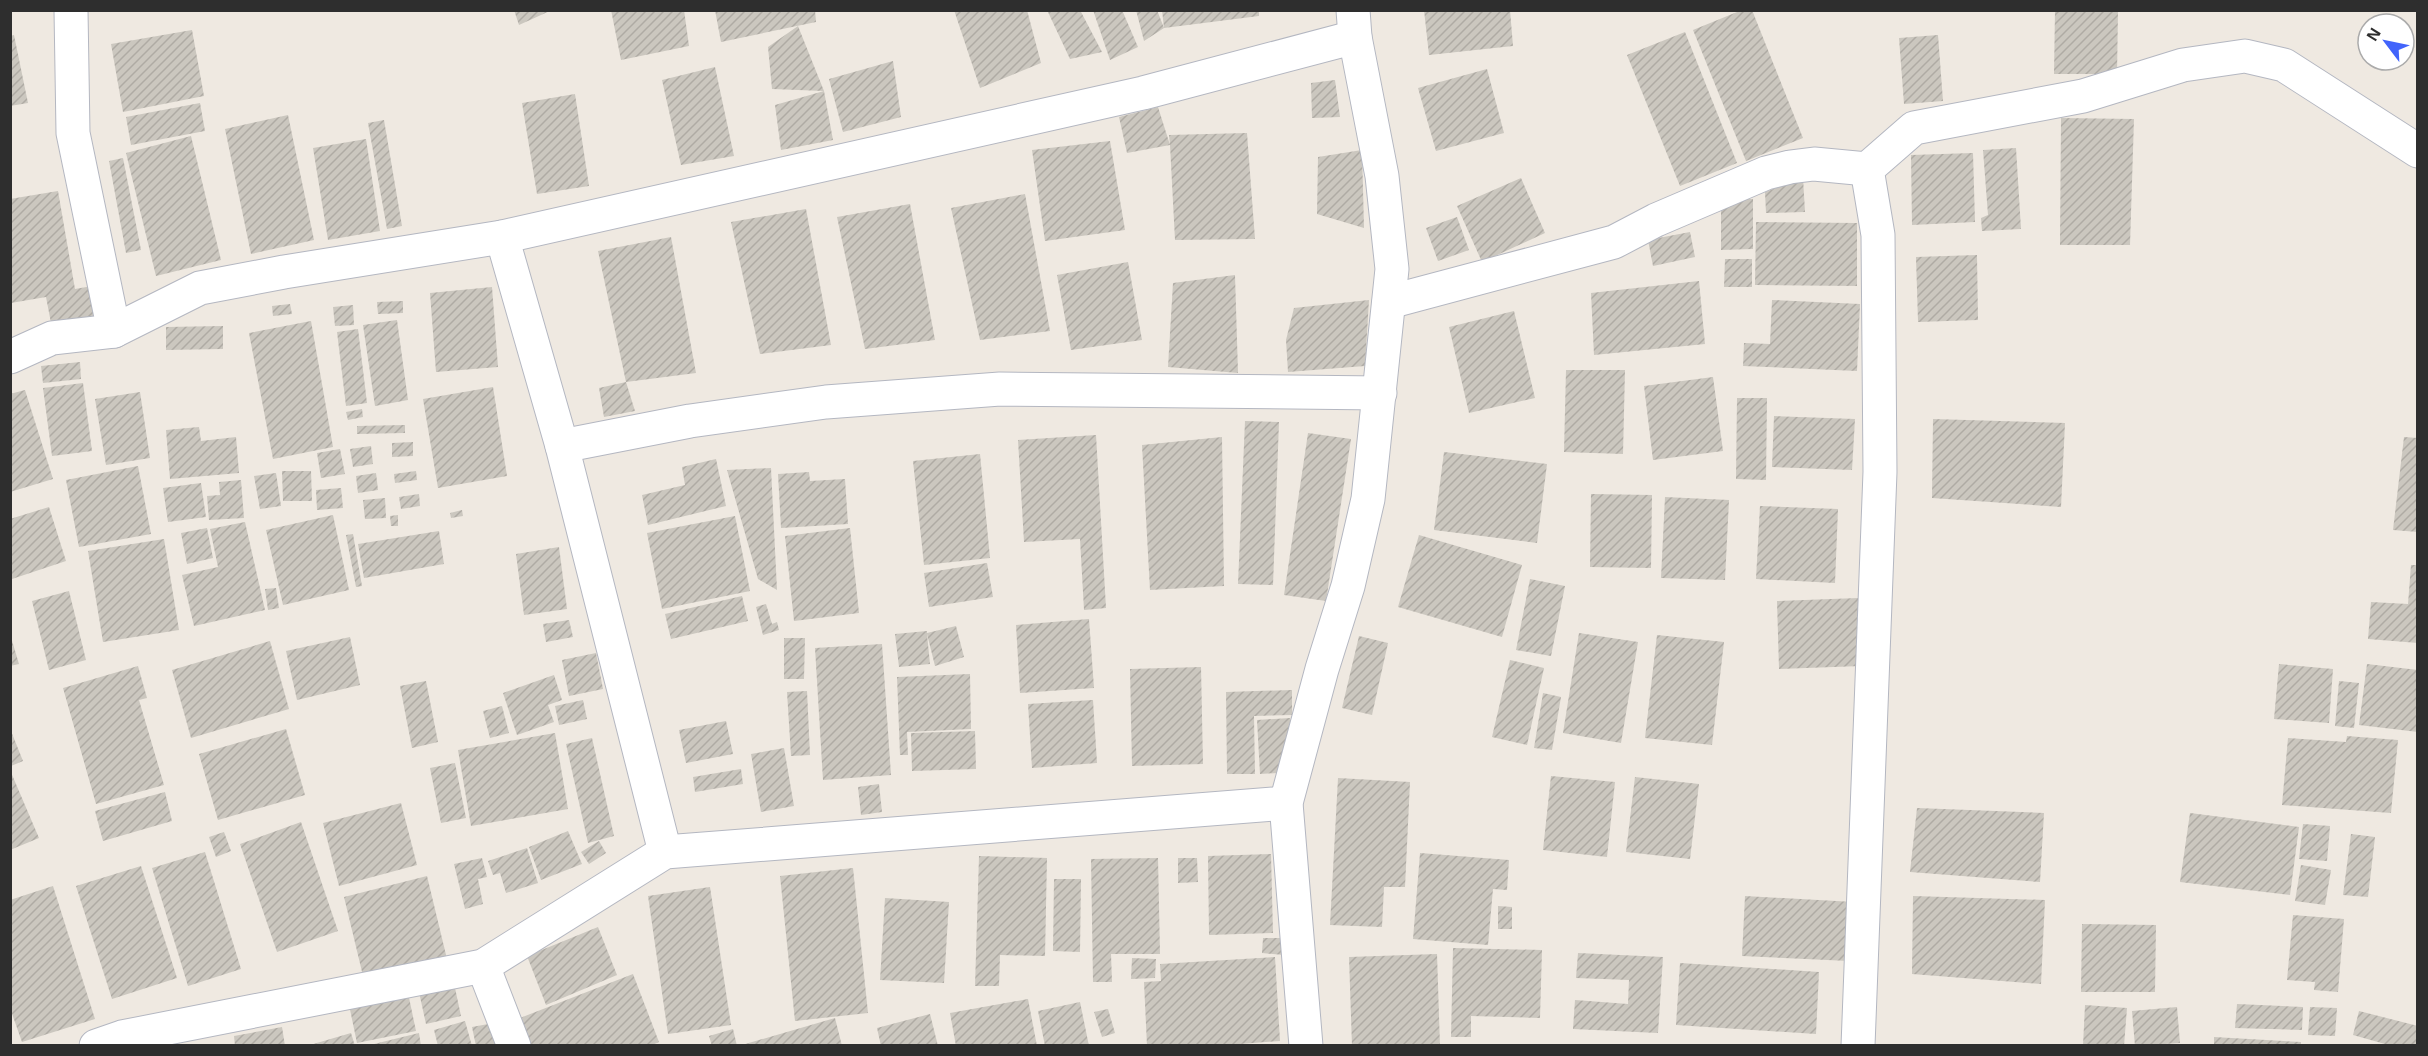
<svg xmlns="http://www.w3.org/2000/svg" width="2428" height="1056" font-family="Arial,sans-serif">
  <style>
    .building { fill: url(#building-hatch) }
    .lines { fill: none; stroke-linecap: round; stroke-linejoin: round }
    .street-casing { stroke: #b4b7c1; stroke-width: 35 }
    .street { stroke: #fff; stroke-width: 33 }
  </style>
  <defs>
    <pattern id="building-hatch" width="6" height="6" patternUnits="userSpaceOnUse" patternTransform="scale(1.5)"><rect width="6" height="6" fill="#cbc7bf"/><path d="M-1 1l2-2M0 6l6-6M5 7l2-2" fill="none" stroke="#afaba4"/></pattern>
  </defs>
  <rect width="100%" height="100%" fill="#efe9e1"/>
  <!-- building -->
  <g class="building">
    <polygon points="514,10 552,10 519,25"/>
    <polygon points="611,10 684,10 689,46 621,60"/>
    <polygon points="715,10 815,10 816,22 721,42"/>
    <polygon points="954,10 1027,10 1041,63 980,88"/>
    <polygon points="1047,10 1080,10 1102,52 1070,59"/>
    <polygon points="1093,10 1122,10 1138,47 1110,60"/>
    <polygon points="1136,10 1157,10 1164,28 1162,10 1259,10 1259,16 1164,28 1144,41"/>
    <polygon points="1424,10 1510,10 1513,46 1429,55"/>
    <polygon points="1742,10 1752,10 1803,138 1746,161 1693,30"/>
    <polygon points="2055,10 2118,10 2117,74 2054,74"/>
    <polygon points="798,26 824,91 833,140 781,150 775,105 824,91 772,89 768,47"/>
    <polygon points="192,30 204,96 123,112 111,44"/>
    <polygon points="1685,32 1737,163 1680,186 1627,55"/>
    <polygon points="14,35 28,103 10,106 10,36"/>
    <polygon points="1938,35 1943,101 1904,104 1899,38"/>
    <polygon points="893,61 901,117 843,132 829,79"/>
    <polygon points="715,67 734,156 681,165 662,80"/>
    <polygon points="1487,69 1504,133 1436,151 1418,88"/>
    <polygon points="1335,80 1340,117 1312,118 1311,83"/>
    <polygon points="575,94 589,186 537,194 522,103"/>
    <polygon points="200,103 205,131 131,145 126,117"/>
    <polygon points="1158,107 1170,145 1169,135 1247,133 1255,239 1175,240 1170,145 1127,153 1119,117"/>
    <polygon points="288,115 314,240 251,254 225,129"/>
    <polygon points="2061,118 2134,119 2130,245 2060,245"/>
    <polygon points="384,120 402,226 387,229 368,123"/>
    <polygon points="191,136 221,260 156,276 126,153"/>
    <polygon points="366,139 380,231 328,240 313,148"/>
    <polygon points="1110,141 1125,230 1045,241 1032,150"/>
    <polygon points="2016,148 2021,229 1982,231 1981,218 1988,215 1983,150"/>
    <polygon points="1362,150 1364,228 1317,214 1318,157"/>
    <polygon points="1973,153 1975,222 1912,225 1911,155"/>
    <polygon points="123,158 141,250 126,253 109,161"/>
    <polygon points="1521,178 1545,233 1482,262 1457,206"/>
    <polygon points="1803,178 1805,212 1766,213 1765,192"/>
    <polygon points="58,191 75,289 98,285 104,314 51,323 46,297 11,303 10,199"/>
    <polygon points="1025,194 1050,331 980,340 951,208"/>
    <polygon points="1721,199 1753,199 1753,249 1721,250"/>
    <polygon points="910,204 935,340 865,349 837,217"/>
    <polygon points="806,209 831,345 760,354 731,222"/>
    <polygon points="1457,217 1469,250 1438,261 1426,228"/>
    <polygon points="1756,222 1857,223 1857,286 1755,285"/>
    <polygon points="1690,232 1695,257 1653,266 1648,240"/>
    <polygon points="671,237 696,373 626,382 598,251"/>
    <polygon points="1977,255 1978,320 1918,322 1916,257"/>
    <polygon points="1725,259 1752,259 1752,287 1724,287"/>
    <polygon points="1128,262 1142,340 1071,350 1057,275"/>
    <polygon points="1235,275 1238,373 1168,367 1173,283"/>
    <polygon points="1699,281 1705,344 1594,355 1591,293"/>
    <polygon points="492,287 498,367 436,372 430,293"/>
    <polygon points="1369,300 1365,366 1288,372 1286,340 1294,308"/>
    <polygon points="1772,300 1860,304 1857,371 1743,366 1744,343 1770,344"/>
    <polygon points="403,301 403,313 378,314 377,302"/>
    <polygon points="290,304 292,314 273,316 272,306"/>
    <polygon points="353,305 354,325 335,326 333,307"/>
    <polygon points="1514,311 1535,398 1469,413 1449,327"/>
    <polygon points="397,320 408,400 375,406 363,325"/>
    <polygon points="311,321 333,447 273,459 249,333"/>
    <polygon points="223,326 223,349 166,350 166,327"/>
    <polygon points="358,329 367,403 346,406 337,332"/>
    <polygon points="80,362 81,379 43,383 41,366"/>
    <polygon points="1566,370 1625,370 1623,454 1564,452"/>
    <polygon points="1713,377 1723,451 1653,460 1644,386"/>
    <polygon points="626,382 635,411 604,417 599,388"/>
    <polygon points="83,383 92,451 52,456 43,388"/>
    <polygon points="493,387 507,476 438,488 423,399"/>
    <polygon points="25,390 53,479 10,492 10,394"/>
    <polygon points="140,392 150,458 106,465 95,399"/>
    <polygon points="1737,398 1767,398 1766,480 1736,479"/>
    <polygon points="362,409 363,417 348,420 346,412"/>
    <polygon points="1774,416 1855,419 1852,470 1772,467"/>
    <polygon points="1933,419 2065,423 2061,507 1932,498"/>
    <polygon points="1245,421 1279,422 1273,585 1238,584"/>
    <polygon points="405,425 405,433 357,434 357,426"/>
    <polygon points="199,427 201,441 236,437 239,473 170,479 166,430"/>
    <polygon points="1308,433 1351,439 1326,601 1284,595"/>
    <polygon points="1096,435 1106,608 1084,610 1080,539 1024,542 1018,440"/>
    <polygon points="1222,437 1224,586 1150,590 1142,445"/>
    <polygon points="2404,437 2418,438 2418,532 2393,530"/>
    <polygon points="413,442 413,456 392,457 392,443"/>
    <polygon points="371,446 373,464 353,467 350,449"/>
    <polygon points="340,449 345,474 321,478 317,453"/>
    <polygon points="1444,452 1547,464 1537,543 1434,530"/>
    <polygon points="980,454 990,558 924,565 913,461"/>
    <polygon points="716,459 726,506 648,525 642,495 685,485 682,467"/>
    <polygon points="138,466 151,534 79,547 66,480"/>
    <polygon points="771,468 777,590 758,579 727,470"/>
    <polygon points="282,471 311,471 312,501 283,501"/>
    <polygon points="416,471 417,480 395,483 394,474"/>
    <polygon points="809,472 810,481 845,479 848,524 781,528 778,474"/>
    <polygon points="276,473 281,506 260,509 254,476"/>
    <polygon points="376,473 378,490 358,493 356,476"/>
    <polygon points="241,480 244,518 209,520 207,496 220,495 219,482"/>
    <polygon points="201,483 206,517 168,522 163,488"/>
    <polygon points="341,488 343,508 317,510 316,490"/>
    <polygon points="419,494 420,506 401,509 399,497"/>
    <polygon points="1591,494 1652,495 1651,568 1590,567"/>
    <polygon points="1665,497 1729,500 1725,580 1661,578"/>
    <polygon points="385,498 386,518 365,519 363,500"/>
    <polygon points="1760,506 1838,509 1835,583 1756,579"/>
    <polygon points="49,507 66,561 12,579 10,519"/>
    <polygon points="462,510 463,516 451,518 450,513"/>
    <polygon points="333,515 349,590 283,605 266,530"/>
    <polygon points="398,515 398,526 391,526 390,516"/>
    <polygon points="735,516 750,591 662,609 647,533"/>
    <polygon points="245,522 265,610 194,626 182,575 218,567 210,529"/>
    <polygon points="207,528 213,558 187,564 181,533"/>
    <polygon points="850,528 859,613 794,621 785,536"/>
    <polygon points="439,531 444,564 364,578 358,544"/>
    <polygon points="353,534 362,586 356,587 346,535"/>
    <polygon points="1419,535 1522,565 1502,637 1398,607"/>
    <polygon points="164,539 179,630 103,642 88,551"/>
    <polygon points="559,547 567,609 524,615 516,554"/>
    <polygon points="987,563 993,597 929,607 924,573"/>
    <polygon points="2411,565 2418,565 2418,643 2368,639 2371,602 2408,604"/>
    <polygon points="1530,579 1565,586 1551,656 1516,650"/>
    <polygon points="276,588 279,608 268,610 265,589"/>
    <polygon points="69,591 86,660 49,670 32,601"/>
    <polygon points="742,596 748,621 671,639 665,614"/>
    <polygon points="1858,598 1861,666 1779,669 1777,601"/>
    <polygon points="766,604 772,624 777,622 779,630 763,635 756,607"/>
    <polygon points="1089,619 1094,688 1020,693 1016,625"/>
    <polygon points="569,620 573,637 546,642 543,624"/>
    <polygon points="956,626 964,657 935,666 927,634 930,664 899,667 895,634 927,631 927,633"/>
    <polygon points="1579,633 1638,642 1621,743 1563,733"/>
    <polygon points="10,634 19,664 10,666"/>
    <polygon points="1657,635 1724,642 1712,745 1645,738"/>
    <polygon points="1359,636 1388,643 1372,715 1342,708"/>
    <polygon points="350,637 360,685 297,700 286,651"/>
    <polygon points="784,638 805,638 804,679 784,679"/>
    <polygon points="270,641 289,709 191,738 172,670"/>
    <polygon points="882,644 891,775 823,780 815,648"/>
    <polygon points="596,653 603,689 569,696 562,660"/>
    <polygon points="1510,660 1544,668 1527,745 1492,737"/>
    <polygon points="2279,664 2333,669 2329,723 2274,719"/>
    <polygon points="2367,664 2418,670 2418,732 2359,725"/>
    <polygon points="138,666 147,698 139,700 164,785 96,804 63,688"/>
    <polygon points="1201,667 1203,764 1132,766 1130,669"/>
    <polygon points="970,674 971,729 907,732 908,755 900,755 897,677"/>
    <polygon points="554,675 562,700 548,705 554,722 517,735 503,693"/>
    <polygon points="426,681 438,742 412,748 400,686"/>
    <polygon points="2339,681 2359,683 2354,728 2335,726"/>
    <polygon points="1292,690 1292,715 1254,716 1255,774 1227,774 1226,692"/>
    <polygon points="807,691 810,755 791,756 787,692"/>
    <polygon points="1543,693 1561,697 1552,750 1534,748"/>
    <polygon points="583,700 587,719 559,725 555,706"/>
    <polygon points="1093,700 1097,763 1032,768 1028,704"/>
    <polygon points="502,706 509,733 490,738 483,711"/>
    <polygon points="1290,718 1293,772 1260,774 1257,720"/>
    <polygon points="726,721 733,754 686,763 679,730"/>
    <polygon points="286,729 305,795 218,820 199,754"/>
    <polygon points="11,731 23,761 11,766"/>
    <polygon points="975,731 976,769 912,771 911,733"/>
    <polygon points="555,733 568,809 471,826 458,750"/>
    <polygon points="2347,736 2398,740 2391,813 2282,805 2288,738 2346,742"/>
    <polygon points="592,738 614,836 588,843 566,744"/>
    <polygon points="784,748 794,806 761,812 751,754"/>
    <polygon points="455,763 466,818 441,823 430,768"/>
    <polygon points="741,769 743,784 695,792 693,777"/>
    <polygon points="10,770 39,838 10,850"/>
    <polygon points="1551,776 1615,782 1607,857 1543,850"/>
    <polygon points="1635,777 1699,784 1690,859 1626,852"/>
    <polygon points="1338,778 1410,782 1405,887 1384,887 1382,927 1330,925"/>
    <polygon points="879,784 882,812 861,815 858,787"/>
    <polygon points="165,792 172,821 103,841 95,811"/>
    <polygon points="401,803 417,865 339,886 323,823"/>
    <polygon points="1917,808 2044,813 2040,882 1910,872"/>
    <polygon points="2190,813 2299,827 2290,895 2180,882"/>
    <polygon points="301,822 338,931 277,952 240,844"/>
    <polygon points="2303,824 2330,826 2327,861 2299,859"/>
    <polygon points="568,831 582,864 541,880 529,847"/>
    <polygon points="224,832 231,851 216,857 209,837"/>
    <polygon points="2351,834 2375,837 2368,897 2343,895"/>
    <polygon points="599,841 606,853 589,864 581,852"/>
    <polygon points="527,848 538,883 506,893 500,873 493,875 488,861"/>
    <polygon points="205,852 241,969 188,986 152,868"/>
    <polygon points="1420,853 1509,860 1507,890 1493,889 1488,945 1413,939"/>
    <polygon points="1271,854 1273,933 1209,935 1208,856"/>
    <polygon points="979,856 1047,858 1045,956 1000,955 999,986 975,986"/>
    <polygon points="482,858 487,877 478,879 483,904 465,909 454,864"/>
    <polygon points="1158,858 1160,954 1111,954 1112,982 1093,982 1091,859"/>
    <polygon points="1178,858 1197,858 1198,882 1178,883"/>
    <polygon points="2301,865 2331,870 2325,905 2295,901"/>
    <polygon points="141,866 177,978 112,999 76,886"/>
    <polygon points="853,868 868,1013 795,1021 780,876"/>
    <polygon points="427,876 447,959 364,980 344,897"/>
    <polygon points="1054,879 1081,879 1080,952 1053,951"/>
    <polygon points="53,886 95,1019 22,1042 10,1008 10,900"/>
    <polygon points="710,887 731,1025 668,1034 648,896"/>
    <polygon points="1745,896 1854,902 1849,961 1742,956"/>
    <polygon points="1913,896 2045,900 2041,984 1912,974"/>
    <polygon points="885,898 949,902 944,983 880,980"/>
    <polygon points="1498,906 1512,907 1512,929 1498,929"/>
    <polygon points="2293,915 2344,919 2338,992 2314,990 2315,982 2287,980"/>
    <polygon points="2082,924 2156,925 2155,992 2081,992"/>
    <polygon points="598,927 617,975 546,1005 527,956"/>
    <polygon points="1263,938 1285,938 1284,955 1262,953"/>
    <polygon points="1453,948 1542,950 1540,1018 1471,1016 1471,1037 1451,1037"/>
    <polygon points="1578,953 1663,957 1658,1033 1573,1029 1575,1000 1628,1004 1629,980 1576,978"/>
    <polygon points="1437,954 1440,1046 1352,1046 1349,957"/>
    <polygon points="1275,957 1280,1041 1215,1046 1147,1046 1144,982 1161,981 1160,964"/>
    <polygon points="1132,958 1156,959 1155,978 1131,979"/>
    <polygon points="1680,963 1819,972 1816,1034 1676,1025"/>
    <polygon points="452,974 461,1016 426,1024 417,983"/>
    <polygon points="633,974 659,1042 650,1046 531,1046 520,1018"/>
    <polygon points="407,988 416,1031 357,1043 348,1000"/>
    <polygon points="1028,999 1037,1046 956,1046 950,1013"/>
    <polygon points="1080,1002 1089,1046 1045,1046 1038,1011"/>
    <polygon points="2237,1004 2303,1007 2302,1030 2235,1028"/>
    <polygon points="2085,1005 2127,1008 2124,1046 2083,1046"/>
    <polygon points="2177,1007 2180,1043 2135,1046 2132,1011"/>
    <polygon points="2310,1007 2337,1008 2335,1036 2308,1035"/>
    <polygon points="1108,1009 1115,1033 1102,1037 1094,1012"/>
    <polygon points="2359,1011 2418,1026 2418,1046 2392,1046 2353,1035"/>
    <polygon points="930,1014 938,1046 881,1046 877,1028"/>
    <polygon points="835,1018 842,1046 742,1046 742,1045"/>
    <polygon points="465,1021 472,1046 438,1046 434,1030"/>
    <polygon points="499,1022 504,1046 476,1046 472,1027"/>
    <polygon points="282,1027 285,1046 235,1046 234,1036"/>
    <polygon points="733,1029 737,1046 712,1046 709,1036"/>
    <polygon points="351,1033 355,1046 310,1046 310,1045"/>
    <polygon points="419,1033 421,1046 370,1046 370,1045"/>
    <polygon points="2214,1037 2301,1042 2301,1046 2214,1046"/>
  </g>
  <g class="lines">
    <defs>
      <g id="street">
        <polyline points="71,10 73,133 114,331"/>
        <polyline points="502,237 562,446 665,852"/>
        <polyline points="1389,302 1614,242 1656,220 1766,173 1790,167 1814,164 1867,169"/>
        <polyline points="10,357 52,338 114,331 200,288 284,272 502,237 1143,93 1355,37"/>
        <polyline points="562,446 690,421 826,402 1000,389 1380,393"/>
        <polyline points="483,966 514,1046"/>
        <polyline points="96,1046 122,1037 483,966 665,852 1286,803"/>
        <polyline points="1306,1046 1286,803 1322,669 1348,586 1368,499 1392,269 1382,176 1355,37 1353,10"/>
        <polyline points="1858,1046 1880,472 1878,235 1867,169 1914,128 2083,96 2183,65 2245,56 2284,65 2418,151"/>
      </g>
    </defs>
    <!-- street casing -->
    <use href="#street" class="street-casing"/>
    <!-- street -->
    <use href="#street" class="street"/>
  </g>
  <!-- border -->
  <rect width="2428" height="1056" fill="none" stroke="#2e2e2e" stroke-width="24"/>
  <!-- north arrow -->
  <g transform="translate(2386 42) rotate(302)"><circle r="28" fill="#ffffff" stroke="#ababab" stroke-width="1.5"/>
  <path d="M0-4.5L10 22L0 15L-10 22Z" fill="#4264fb"/>
  <text y="-9" font-size="16" font-weight="bold" text-anchor="middle" fill="#2e2e2e">N</text>
  </g>
</svg>
